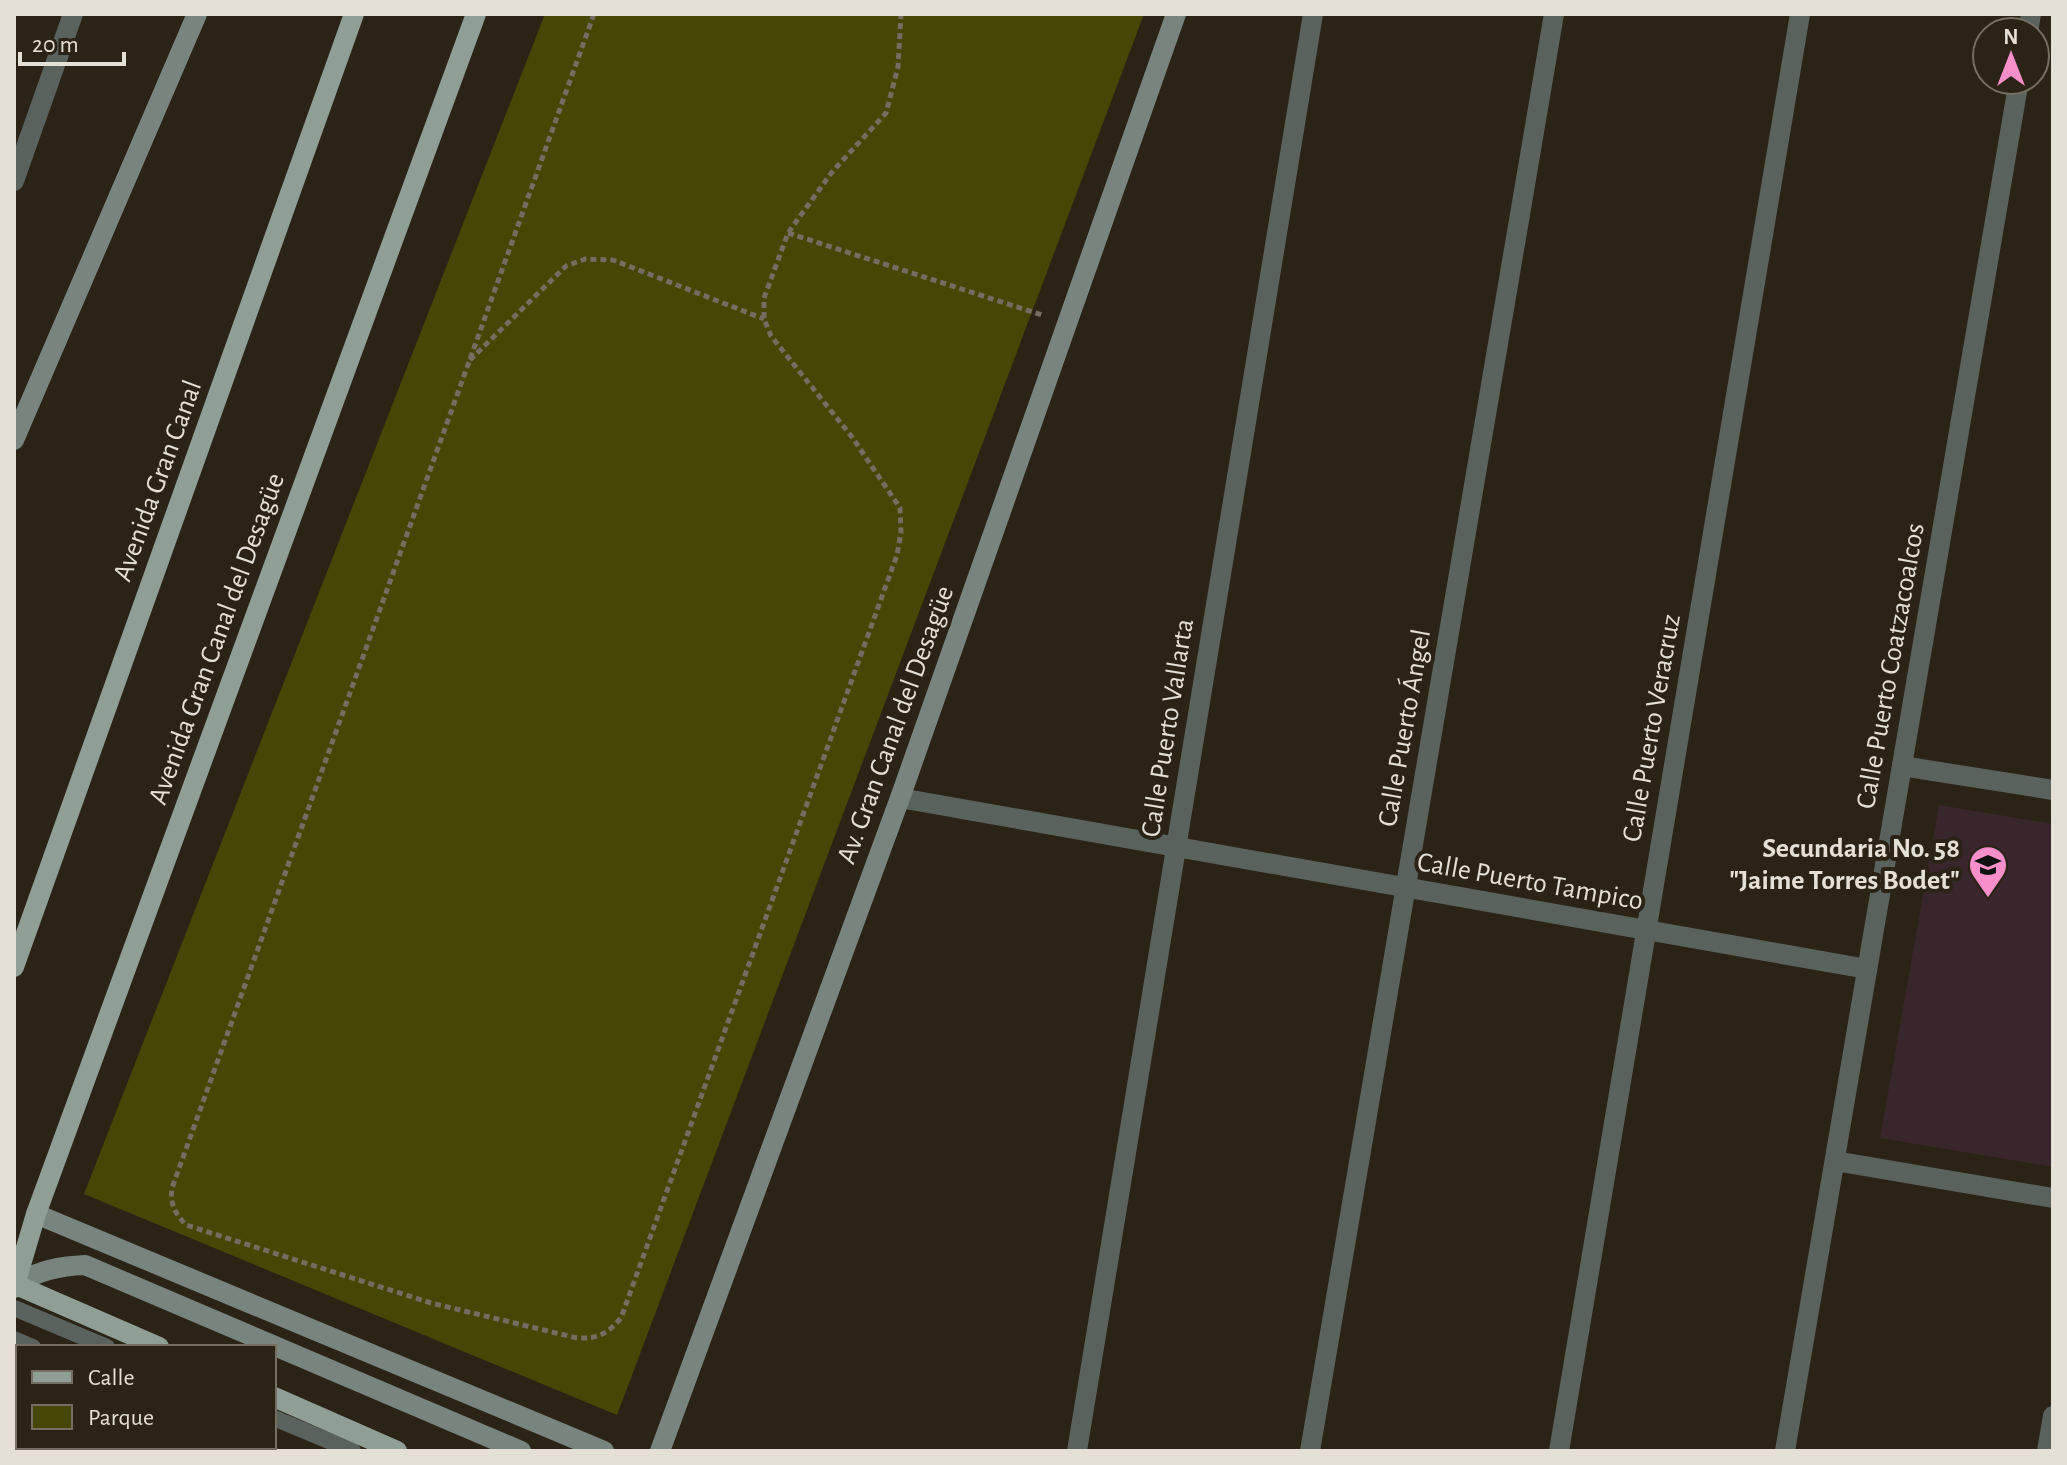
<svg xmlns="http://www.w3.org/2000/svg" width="2067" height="1465" font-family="'Alegreya Sans',sans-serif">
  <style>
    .education { fill: #39262d }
    .green { fill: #444804 }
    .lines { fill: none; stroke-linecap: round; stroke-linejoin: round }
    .path { stroke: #746e62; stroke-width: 5; stroke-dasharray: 6 4; stroke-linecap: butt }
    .lane { stroke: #5a625e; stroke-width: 16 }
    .street { stroke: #5a625e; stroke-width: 20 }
    .secondary { stroke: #78857e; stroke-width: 20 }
    .primary { stroke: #8f9f96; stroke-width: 20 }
    .labels { text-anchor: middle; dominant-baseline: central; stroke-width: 8; stroke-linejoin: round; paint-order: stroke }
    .street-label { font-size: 28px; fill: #e4e0d6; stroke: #2b2416 }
    .poi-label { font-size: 28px; font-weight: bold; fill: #e4e0d6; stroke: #2b2416; text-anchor: end }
  </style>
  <rect width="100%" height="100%" fill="#2b2416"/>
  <!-- education -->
  <polygon class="education" points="1939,805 2053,824 2053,1167 1880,1138"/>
  <!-- green -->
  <polygon class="green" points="545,14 1144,14 617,1415 84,1194"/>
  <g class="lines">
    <!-- path -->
    <g class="path">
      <path d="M594,14l-422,1174c-2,17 3,25 14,37l245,78 146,35c21,1 30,-4 44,-20l276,-763 4,-23 -1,-24 -48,-71 -81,-101 -7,-17v-21l24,-65 44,-61 54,-59 12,-46 3,-53"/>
      <polyline points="788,233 1042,315"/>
      <polyline points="470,360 566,266 585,259 613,260 764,319"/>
    </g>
    <!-- lane -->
    <g class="lane">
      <polyline points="14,1308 107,1347"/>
      <polyline points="14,1339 33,1347"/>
      <polyline points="274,1418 353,1451"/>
      <polyline points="261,1447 270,1451"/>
    </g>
    <!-- street -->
    <g class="street">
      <polyline points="2028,32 2031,14"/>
      <polyline points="14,181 73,14"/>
      <polyline points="1902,766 2053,790"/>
      <polyline points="900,798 1867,969"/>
      <polyline points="1835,1161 2053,1198"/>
      <polyline points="1077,1451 1313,14"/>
      <polyline points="1310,1451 1554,14"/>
      <polyline points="1559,1451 1800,14"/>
      <polyline points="1785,1451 2019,80"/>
      <polyline points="2047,1451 2053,1416"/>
    </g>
    <!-- secondary -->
    <g class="secondary">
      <polyline points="14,440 197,14"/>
      <polyline points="36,1214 604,1451"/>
      <path d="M15,1284c24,-13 43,-18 70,-19l436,186"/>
      <polyline points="660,1451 900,798 1176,14"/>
    </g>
    <!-- primary -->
    <g class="primary">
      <polyline points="14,967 354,14"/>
      <polyline points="14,1284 159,1347"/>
      <polyline points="14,1288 36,1214 476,14"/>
      <polyline points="14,1365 18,1367"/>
      <polyline points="274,1397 397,1451"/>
      <polyline points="14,1444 18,1442"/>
      <polyline points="197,1447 206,1451"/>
    </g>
  </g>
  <!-- icons -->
  <defs>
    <symbol id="school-pin" viewBox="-11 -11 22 30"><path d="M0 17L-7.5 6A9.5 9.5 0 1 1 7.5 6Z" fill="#f98fca" stroke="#2b2416"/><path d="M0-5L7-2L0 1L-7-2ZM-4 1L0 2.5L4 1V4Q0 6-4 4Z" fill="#111"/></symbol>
  </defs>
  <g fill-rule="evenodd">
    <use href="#school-pin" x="1966" y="843" width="44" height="60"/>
  </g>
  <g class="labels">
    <!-- street labels -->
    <g class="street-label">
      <text transform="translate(158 481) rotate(-70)">Avenida Gran Canal</text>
      <text transform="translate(217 639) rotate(-70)">Avenida Gran Canal del Desagüe</text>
      <text transform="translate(1891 666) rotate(-80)">Calle Puerto Coatzacoalcos</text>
      <text transform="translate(896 725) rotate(-70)">Av. Gran Canal del Desagüe</text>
      <text transform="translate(1168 728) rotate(-81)">Calle Puerto Vallarta</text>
      <text transform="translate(1405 728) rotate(-80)">Calle Puerto Ángel</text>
      <text transform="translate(1652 728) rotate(-80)">Calle Puerto Veracruz</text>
      <text transform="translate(1530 882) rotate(10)">Calle Puerto Tampico</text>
    </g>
    <!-- poi labels -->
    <g class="poi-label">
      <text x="1960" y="849">Secundaria No. 58<tspan x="1960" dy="32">"Jaime Torres Bodet"</tspan></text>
    </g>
  </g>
  <!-- border -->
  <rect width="2067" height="1465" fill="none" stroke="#e4e0d6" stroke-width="32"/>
  <!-- legend -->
  <rect x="16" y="1345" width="260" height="104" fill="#2b2416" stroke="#756f63" stroke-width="2"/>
  <rect x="32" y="1371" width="40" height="12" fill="#8f9f96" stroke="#756f63" stroke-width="2"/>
  <text x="88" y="1385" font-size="24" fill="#e4e0d6">Calle</text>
  <rect x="32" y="1405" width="40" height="24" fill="#444804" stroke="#756f63" stroke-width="2"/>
  <text x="88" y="1425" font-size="24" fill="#e4e0d6">Parque</text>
  <!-- north arrow -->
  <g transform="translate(2011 56)"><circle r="38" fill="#2b2416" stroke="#756f63" stroke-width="2"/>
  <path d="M0-6L14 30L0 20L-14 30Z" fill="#f98fca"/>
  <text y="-12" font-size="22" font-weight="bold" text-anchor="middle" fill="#e4e0d6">N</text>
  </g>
  <!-- scale -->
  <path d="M20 52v12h104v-12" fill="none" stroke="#e4e0d6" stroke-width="4"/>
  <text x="32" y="52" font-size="24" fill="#e4e0d6" stroke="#2b2416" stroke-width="6" paint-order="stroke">20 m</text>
</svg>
